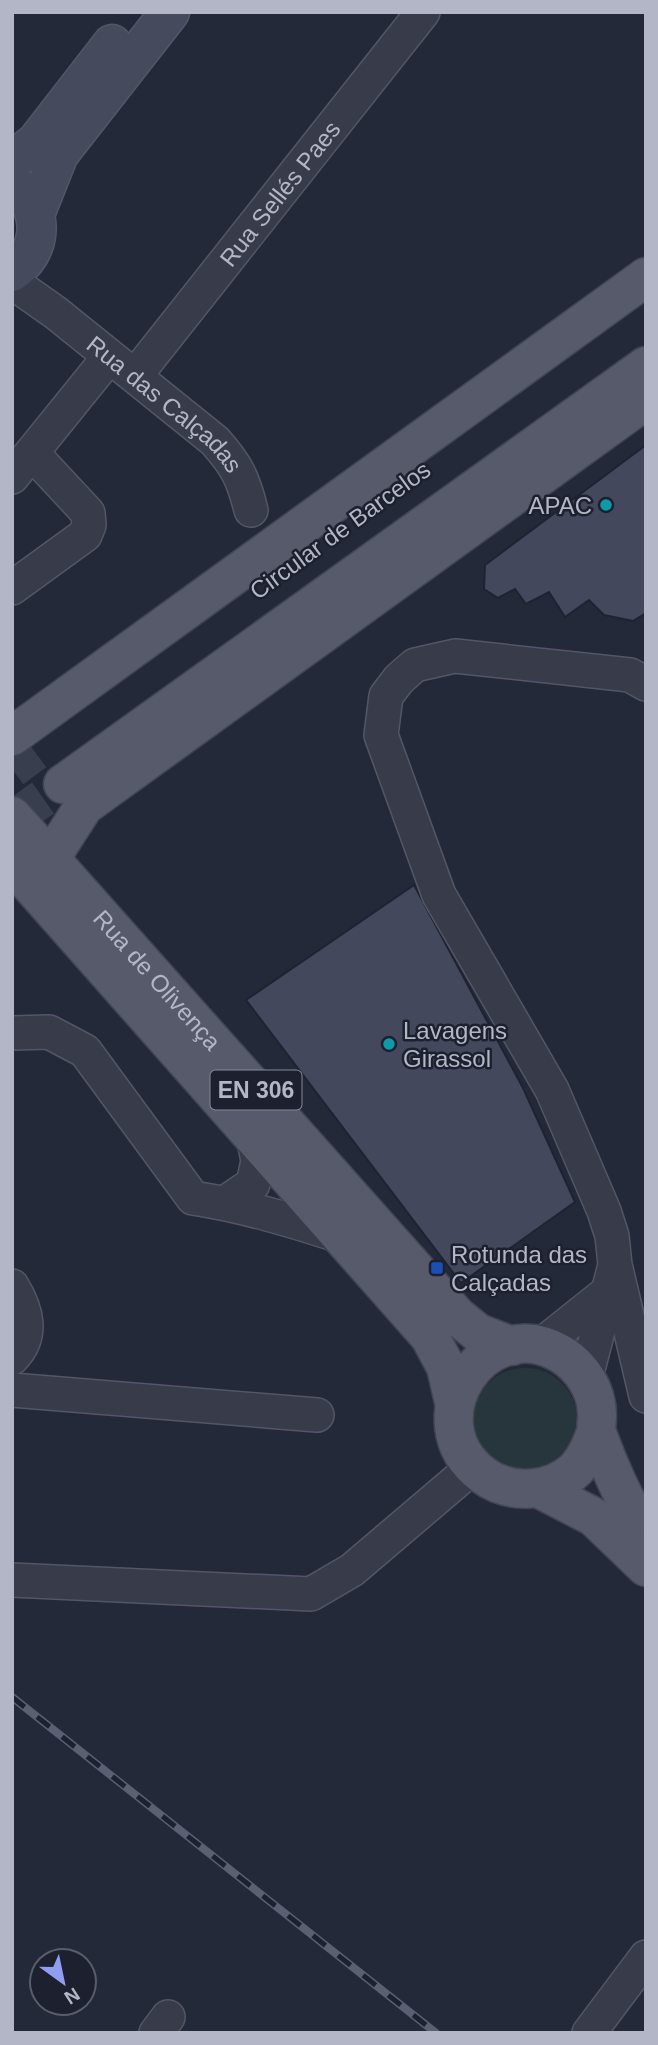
<svg xmlns="http://www.w3.org/2000/svg" width="658" height="2045" font-family="Arial,sans-serif">
  <style>
    .green { fill: #27363c }
    .building { fill: #44485c; stroke: #1f2331; stroke-width: 2 }
    .lines { fill: none; stroke-linecap: round; stroke-linejoin: round }
    .primary-tunnel { stroke: #393e4f; stroke-width: 38; stroke-dasharray: 38 19; stroke-linecap: butt }
    .street-casing { stroke: #535665; stroke-width: 36 }
    .secondary-casing { stroke: #535665; stroke-width: 41 }
    .primary-casing { stroke: #414553; stroke-width: 41 }
    .street { stroke: #383b4a; stroke-width: 33 }
    .secondary { stroke: #464a5d; stroke-width: 38 }
    .primary { stroke: #565a6a; stroke-width: 38 }
    .rail-casing { stroke: #5a5f71; stroke-width: 8 }
    .rail { stroke: #1d212f; stroke-width: 5; stroke-dasharray: 16; stroke-linecap: butt }
    .culture-dot { fill: #0f9aa8; stroke: #1d212f; stroke-width: 2.5 }
    .transit-dot { fill: #1a4fb4; stroke: #1d212f; stroke-width: 2.5 }
    .labels { text-anchor: middle; dominant-baseline: central; stroke-width: 5; stroke-linejoin: round; paint-order: stroke }
    .shield { fill: #1d212f; stroke: #868999; stroke-width: 2 }
    .shield-label { font-size: 23px; font-weight: bold; fill: #b3b6c6 }
    .street-label { font-size: 24px; fill: #b3b6c6; stroke: #1d212f }
    .poi-label { font-size: 24px; fill: #b3b6c6; stroke: #1d212f; text-anchor: start }
  </style>
  <rect width="100%" height="100%" fill="#24293a"/>
  <!-- green -->
  <circle class="green" cx="525" cy="1420" r="52"/>
  <!-- building -->
  <g class="building">
    <polygon points="646,445 646,613 633,621 604,615 589,600 565,617 549,592 526,604 515,589 498,598 484,589 485,565"/>
    <polygon points="414,885 523,1088 575,1202 461,1283 246,1000"/>
  </g>
  <g class="lines">
    <!-- primary-tunnel -->
    <g class="primary-tunnel">
      <polyline points="12,769 35,752"/>
      <polyline points="12,820 63,784"/>
    </g>
    <defs>
      <g id="street">
        <path id="s1" d="M12,282l44,31 159,128c22,25 28,37 36,69"/>
        <path id="s2" d="M135,376l288,-364"/>
        <polyline points="12,477 109,357"/>
        <polyline points="12,588 85,535 89,525 88,513 33,454"/>
        <path d="M12,1033l37,-1 36,19 108,147c52,8 101,23 150,39"/>
        <polyline points="225,1203 253,1184 258,1161 253,1135"/>
        <polyline points="616,1269 646,1396"/>
        <path d="M12,1286c15,24 22,50 0,72"/>
        <polyline points="540,1346 609,1291"/>
        <polyline points="586,1377 615,1265 612,1236 604,1211 552,1090 439,895 381,735 386,696 399,679 415,665 455,656 630,675 646,684"/>
        <polyline points="12,1390 317,1415"/>
        <polyline points="12,1580 311,1594 352,1570 473,1467"/>
        <polyline points="156,2033 168,2017"/>
        <polyline points="589,2033 646,1957"/>
      </g>
      <g id="secondary">
        <polyline points="12,161 36,142 112,44"/>
        <polyline points="36,212 59,154 170,12"/>
        <path d="M12,272c30,-20 32,-57 9,-82"/>
      </g>
      <g id="primary">
        <polyline points="12,736 646,277"/>
        <polyline points="63,784 646,366"/>
        <path id="s3" d="M12,816l445,500 21,17 34,13"/>
        <polyline points="50,859 84,806 646,400"/>
        <polyline points="12,864 430,1337 446,1367 454,1402"/>
        <path d="M596,1432c-5,13 -10,26 -20,37 -25,24 -66,26 -93,6 -72,-54 2,-166 78,-121 21,13 36,36 36,61 0,7 -2,14 1,21 13,36 28,68 48,101"/>
        <polyline points="538,1488 594,1517 646,1567"/>
      </g>
    </defs>
    <!-- street casing -->
    <use href="#street" class="street-casing"/>
    <!-- secondary casing -->
    <use href="#secondary" class="secondary-casing"/>
    <!-- primary casing -->
    <use href="#primary" class="primary-casing"/>
    <!-- street -->
    <use href="#street" class="street"/>
    <!-- secondary -->
    <use href="#secondary" class="secondary"/>
    <!-- primary -->
    <use href="#primary" class="primary"/>
    <defs>
      <polyline id="rail" points="12,1697 436,2033"/>
    </defs>
    <!-- rail casing -->
    <use href="#rail" class="rail-casing"/>
    <!-- rail -->
    <use href="#rail" class="rail"/>
  </g>
  <!-- markers -->
  <g class="culture-dot">
    <circle cx="606" cy="505" r="7"/>
    <circle cx="389" cy="1044" r="7"/>
  </g>
  <rect class="transit-dot" x="430" y="1261" width="14" height="14" rx="3.5"/>
  <g class="labels">
    <!-- shield labels -->
    <rect class="shield" x="210.5" y="1070.5" width="91" height="39" rx="5"/>
    <g class="shield-label">
      <text x="256" y="1090">EN 306</text>
    </g>
    <!-- street labels -->
    <g class="street-label">
      <text stroke="none"><textPath href="#s2" startOffset="233">Rua Sellés Paes</textPath></text>
      <text stroke="none"><textPath href="#s1" startOffset="196">Rua das Calçadas</textPath></text>
      <text transform="translate(340 530) rotate(-36)">Circular de Barcelos</text>
      <text stroke="none"><textPath href="#s3" startOffset="219">Rua de Olivença</textPath></text>
    </g>
    <!-- poi labels -->
    <g class="poi-label">
      <text x="592" y="505" text-anchor="end">APAC</text>
      <text x="403" y="1030">Lavagens<tspan x="403" dy="28">Girassol</tspan></text>
      <text x="451" y="1254">Rotunda das<tspan x="451" dy="28">Calçadas</tspan></text>
    </g>
  </g>
  <!-- border -->
  <rect width="658" height="2045" fill="none" stroke="#b3b6c6" stroke-width="28"/>
  <!-- north arrow -->
  <g transform="translate(63 1982) rotate(147)"><circle r="33" fill="#1d212f" stroke="#595d6b" stroke-width="2"/>
  <path d="M0-5L12 26L0 18L-12 26Z" fill="#8f9ef0"/>
  <text y="-10" font-size="19" font-weight="bold" text-anchor="middle" fill="#b3b6c6">N</text>
  </g>
</svg>
